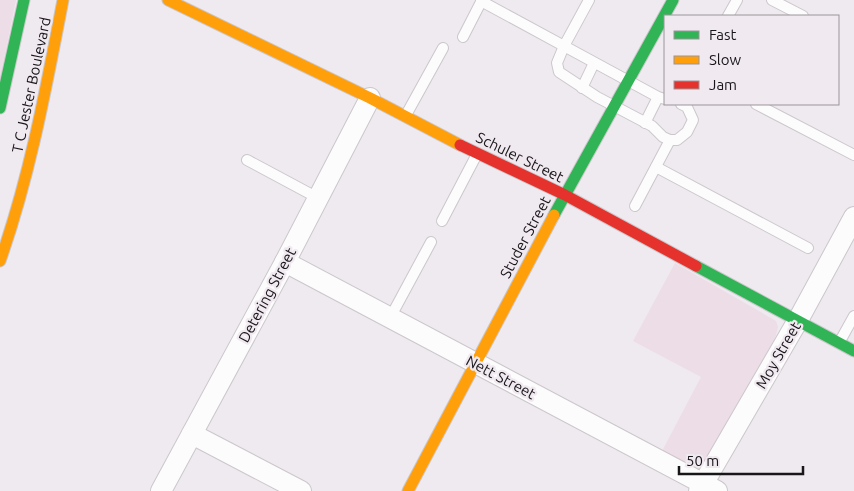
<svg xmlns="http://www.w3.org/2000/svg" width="854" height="491" font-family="Ubuntu,sans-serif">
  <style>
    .industrial { fill: #ecdde7 }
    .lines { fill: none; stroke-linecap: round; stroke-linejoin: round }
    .lane-casing { stroke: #cbc7cb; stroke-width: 12 }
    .street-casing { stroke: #cbc7cb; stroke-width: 22 }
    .fast-casing { stroke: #cbc7cb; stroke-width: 13 }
    .slow-casing { stroke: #cbc7cb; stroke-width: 13 }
    .jam-casing { stroke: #cbc7cb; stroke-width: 13 }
    .lane { stroke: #fdfcfd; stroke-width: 10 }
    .street { stroke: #fdfcfd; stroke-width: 20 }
    .fast { stroke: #30b455; stroke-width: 11 }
    .slow { stroke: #ff9f0a; stroke-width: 11 }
    .jam { stroke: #e5322d; stroke-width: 11 }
    .labels { text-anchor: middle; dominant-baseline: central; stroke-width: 4.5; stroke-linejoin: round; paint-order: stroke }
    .street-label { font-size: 15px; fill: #181618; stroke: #f0e9f0 }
  </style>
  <rect width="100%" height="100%" fill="#efeaef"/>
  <!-- industrial -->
  <g class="industrial">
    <polygon points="0,0 16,0 0,78"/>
    <polygon points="675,263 776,321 778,327 775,338 709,464 699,472 660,455 701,377 633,341"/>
  </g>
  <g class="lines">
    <defs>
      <g id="lane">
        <polyline points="772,0 803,16"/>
        <polyline points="481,1 564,46 589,0"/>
        <polyline points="728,16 737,0"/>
        <polyline points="463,37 482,0"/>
        <polyline points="582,88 594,63"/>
        <polyline points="665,99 658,97 564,46 557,63 559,72 597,97 652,126 663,137 670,140 677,140 687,132 693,120 687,107 681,104"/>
        <polyline points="756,104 854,155"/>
        <polyline points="406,115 443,48"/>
        <polyline points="645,123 658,97"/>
        <polyline points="247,160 318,198"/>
        <polyline points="656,167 808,248"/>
        <polyline points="635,206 670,140"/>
        <polyline points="442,221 476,156"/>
        <polyline points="390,318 431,242"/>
        <polyline points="839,343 854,316"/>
      </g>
      <g id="street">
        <polyline points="285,262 717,491"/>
        <polyline points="192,434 301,491"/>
        <polyline points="161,491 285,262 370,98"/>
        <polyline points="699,491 797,322 854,217"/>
      </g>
      <g id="fast">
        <polyline points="0,108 24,0"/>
        <polyline points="554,215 673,0"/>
        <polyline points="696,266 854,351"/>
      </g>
      <g id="slow">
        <polyline points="168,0 370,98 460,145"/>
        <path d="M0,261c30,-85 46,-173 63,-261"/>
        <polyline points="408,491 554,215"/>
      </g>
      <polyline id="jam" points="460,145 565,195 696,266"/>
    </defs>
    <!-- lane casing -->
    <use href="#lane" class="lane-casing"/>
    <!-- street casing -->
    <use href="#street" class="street-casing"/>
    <!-- fast casing -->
    <use href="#fast" class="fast-casing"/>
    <!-- slow casing -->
    <use href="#slow" class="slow-casing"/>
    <!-- jam casing -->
    <use href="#jam" class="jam-casing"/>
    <!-- lane -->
    <use href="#lane" class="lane"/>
    <!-- street -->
    <use href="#street" class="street"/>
    <!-- fast -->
    <use href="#fast" class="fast"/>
    <!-- slow -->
    <use href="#slow" class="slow"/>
    <!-- jam -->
    <use href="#jam" class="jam"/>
  </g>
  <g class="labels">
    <!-- street labels -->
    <g class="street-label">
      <text transform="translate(31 85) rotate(-78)">T C Jester Boulevard</text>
      <text transform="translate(520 157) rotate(26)">Schuler Street</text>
      <text transform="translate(525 237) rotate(-62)">Studer Street</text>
      <text transform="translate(267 295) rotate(-62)">Detering Street</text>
      <text transform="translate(778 355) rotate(-60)">Moy Street</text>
      <text transform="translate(501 377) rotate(28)">Nett Street</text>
    </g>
  </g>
  <!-- legend -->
  <rect x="664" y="15" width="175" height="90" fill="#f0e9f0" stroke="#9a959a"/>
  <rect x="674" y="31" width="25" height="8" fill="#30b455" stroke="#9a959a"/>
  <text x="709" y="40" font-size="15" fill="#181618">Fast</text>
  <rect x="674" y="56" width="25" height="8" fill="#ff9f0a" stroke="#9a959a"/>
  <text x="709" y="65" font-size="15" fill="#181618">Slow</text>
  <rect x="674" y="81" width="25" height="8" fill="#e5322d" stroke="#9a959a"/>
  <text x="709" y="90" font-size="15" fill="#181618">Jam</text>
  <!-- scale -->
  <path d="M679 466v8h124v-8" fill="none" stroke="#181618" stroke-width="2.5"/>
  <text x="686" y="466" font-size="15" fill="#181618" stroke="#f0e9f0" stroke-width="4" paint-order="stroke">50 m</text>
</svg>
